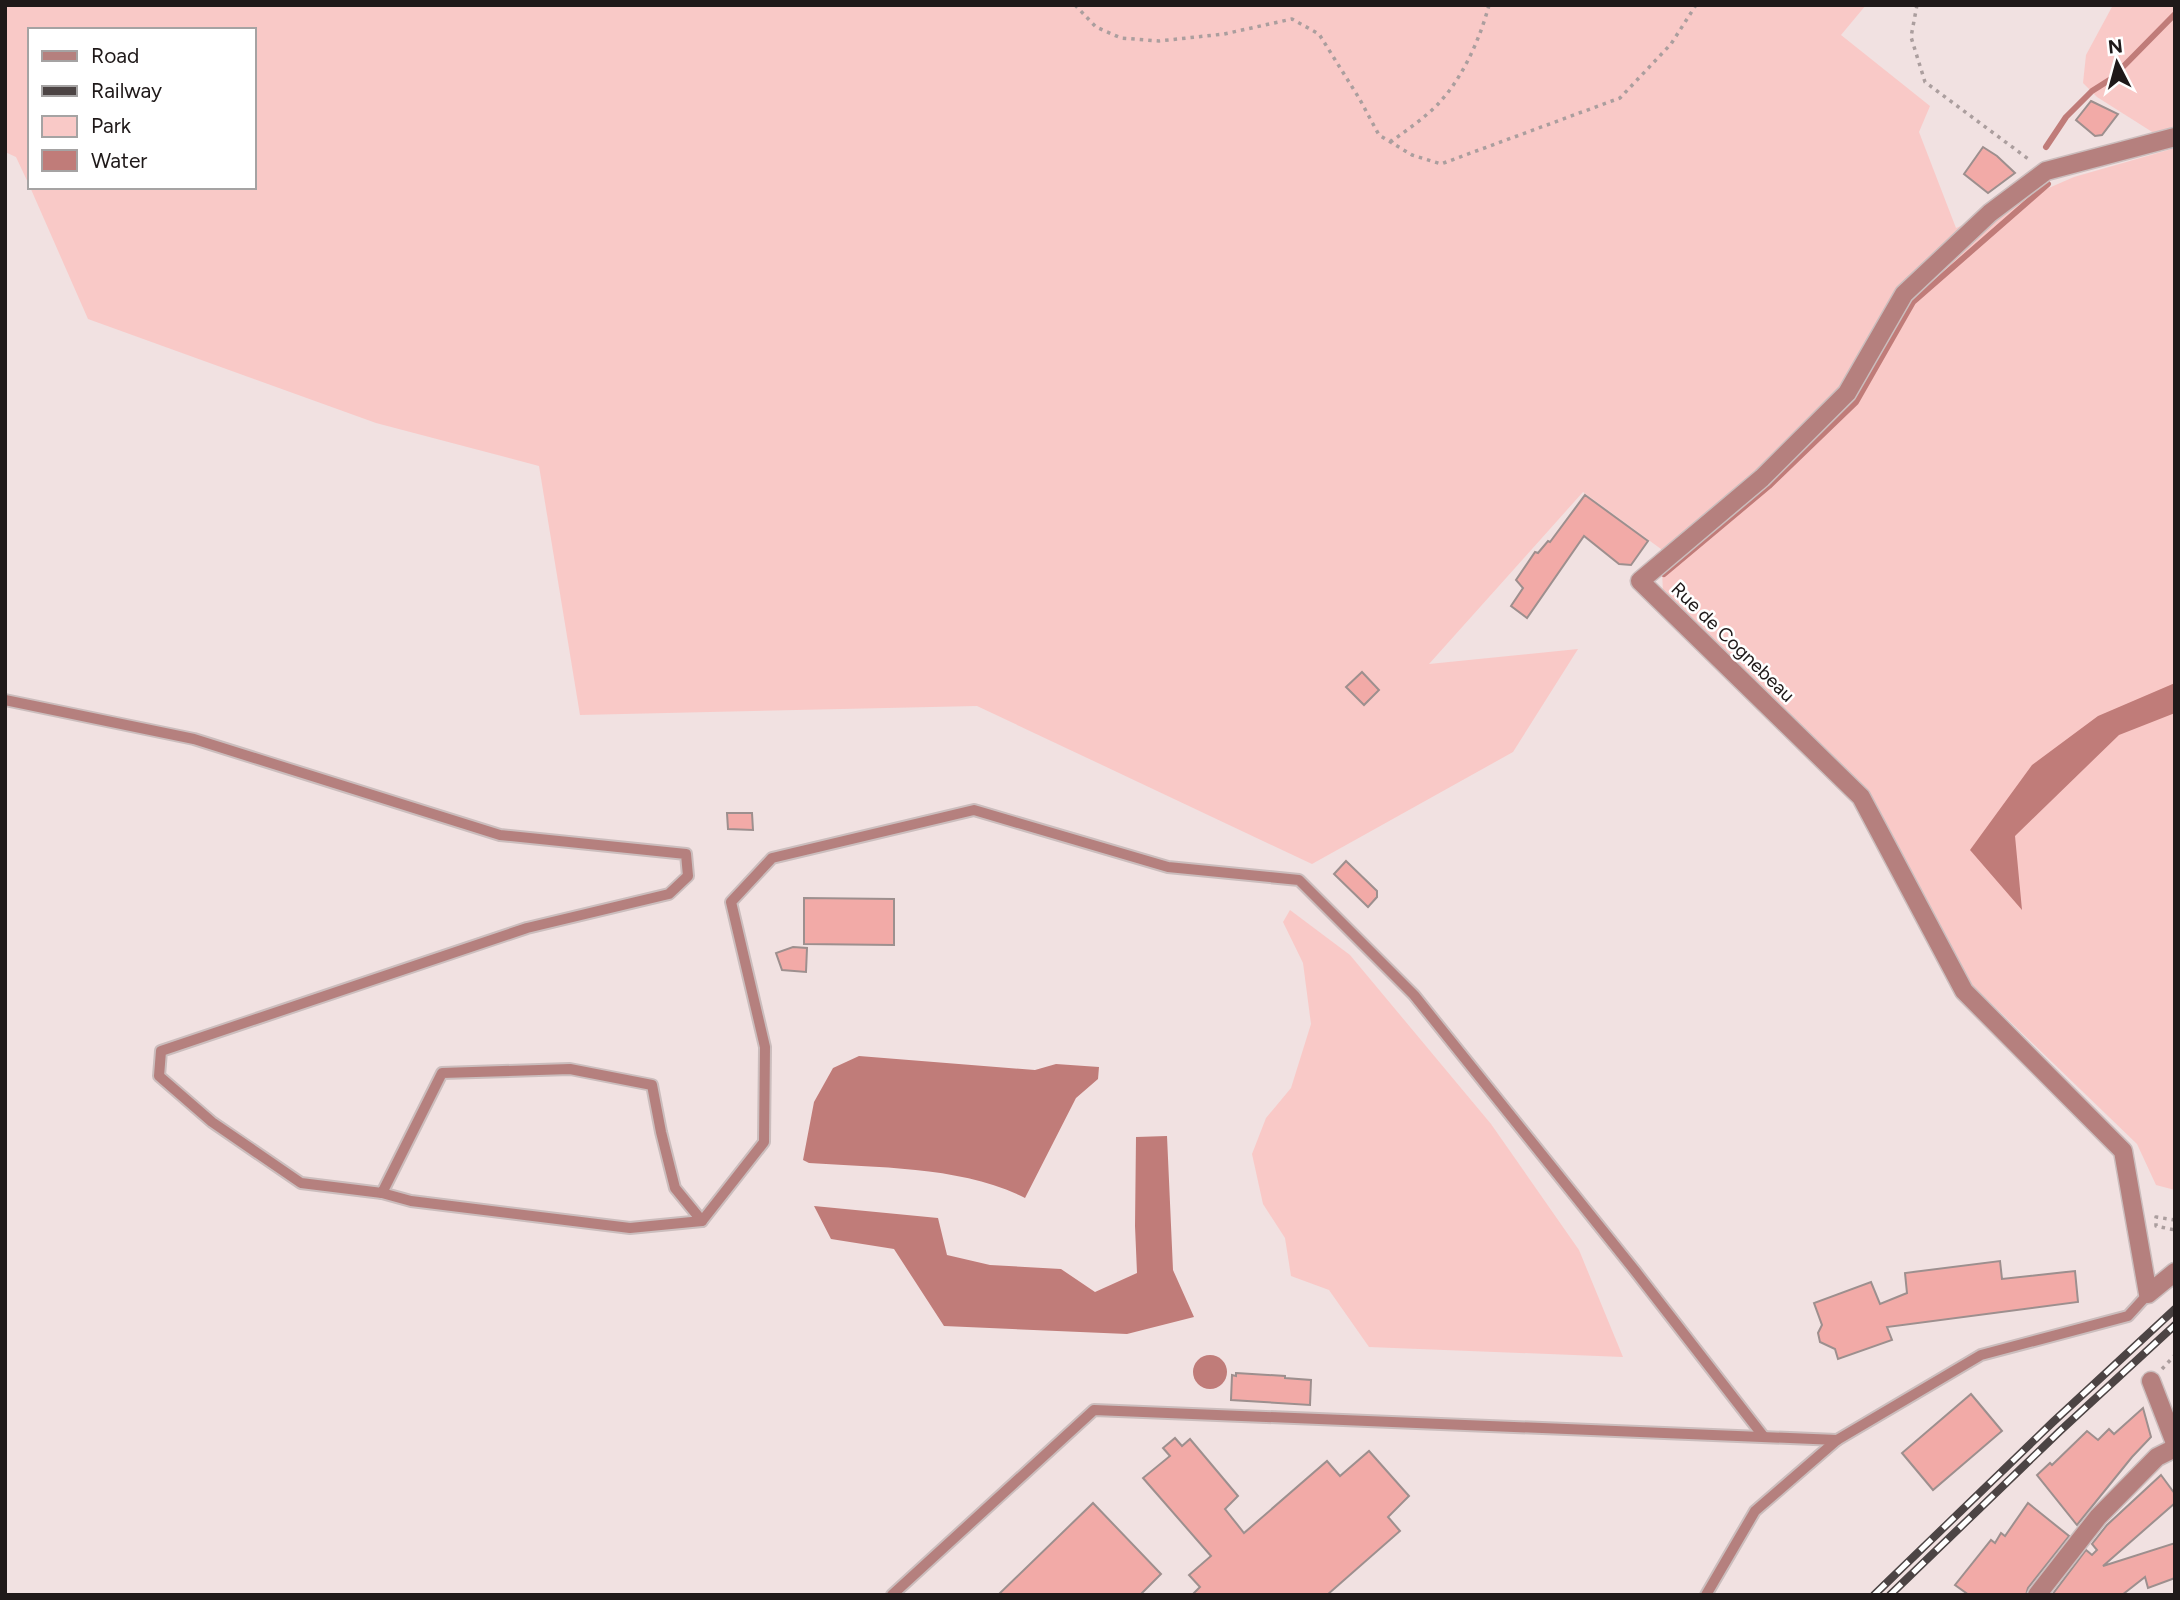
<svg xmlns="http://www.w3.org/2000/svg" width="2180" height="1600" font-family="Figtree,sans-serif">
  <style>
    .green { fill: #f9c9c7 }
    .water { fill: #c07c79 }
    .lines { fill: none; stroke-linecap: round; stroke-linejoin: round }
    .stream { stroke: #c07c79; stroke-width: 6 }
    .building { fill: #f2aaa7; stroke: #9d8f8e; stroke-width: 2 }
    .service-casing { stroke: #cbbdbd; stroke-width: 14 }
    .minor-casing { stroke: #cbbdbd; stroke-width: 21 }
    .path { stroke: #ab9e9e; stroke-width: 3.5; stroke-dasharray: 3.5 5; stroke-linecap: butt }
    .service { stroke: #b5807e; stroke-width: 10 }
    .minor { stroke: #b5807e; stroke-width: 18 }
    .rail-casing { stroke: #4c4444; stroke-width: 8 }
    .rail { stroke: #fff; stroke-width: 5; stroke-dasharray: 16; stroke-linecap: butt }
    .labels { text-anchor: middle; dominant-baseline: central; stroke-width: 5; stroke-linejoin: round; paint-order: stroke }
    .street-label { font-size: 19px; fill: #1f1919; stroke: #fff }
  </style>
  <rect width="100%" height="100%" fill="#f1e1e1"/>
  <!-- green -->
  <g class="green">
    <polygon points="5,5 1866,5 1841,35 1930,106 1919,132 1956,228 2074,177 2175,148 2175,1190 2156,1185 2137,1144 1970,983 1866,792 1663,592 1661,549 1583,492 1429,664 1578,649 1513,752 1312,864 977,706 580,715 539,466 376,423 88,319 30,187 254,187 254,30 30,30 30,187 16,157 5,152"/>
    <polygon points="2113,5 2175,5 2175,130 2157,135 2097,97 2083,83 2086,55"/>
    <polygon points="1290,910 1350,955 1491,1124 1579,1250 1623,1357 1369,1347 1329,1290 1291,1276 1285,1238 1263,1204 1252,1154 1266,1118 1291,1088 1311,1024 1303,963 1283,922"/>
  </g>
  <!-- water -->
  <g class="water">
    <polygon points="2175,683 2175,713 2119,735 2015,836 2022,910 1970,850 2032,765 2098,716"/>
    <path d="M859,1056l176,14 21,-6 43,3 -1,12 -22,19 -51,100c-63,-32 -146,-30 -216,-35l-6,-3 11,-58 19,-34z"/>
    <polygon points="1167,1136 1173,1270 1194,1317 1127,1334 944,1326 894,1249 831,1239 814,1206 938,1218 947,1255 990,1265 1061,1269 1095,1292 1137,1273 1135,1226 1136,1137"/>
    <circle cx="1210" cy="1372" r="17"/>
  </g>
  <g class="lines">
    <!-- stream -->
    <g class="stream">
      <polyline points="2046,147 2066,117 2092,91 2111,79 2175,14"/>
      <polyline points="1664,574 1769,486 1856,402 1913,302 2048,184"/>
    </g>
  </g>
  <!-- building -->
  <g class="building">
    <polygon points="2091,101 2118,114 2102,135 2095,136 2076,120"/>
    <polygon points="1983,147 1997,156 2015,173 1988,193 1964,174"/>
    <polygon points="1585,495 1648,541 1631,565 1619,564 1584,536 1527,618 1511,606 1523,588 1516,580 1535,552 1538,553 1548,541 1550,542"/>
    <polygon points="1362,672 1379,690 1364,705 1346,687"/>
    <polygon points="727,813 752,813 753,830 728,829"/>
    <polygon points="1346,861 1377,891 1377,897 1368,907 1334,874"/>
    <polygon points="804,898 894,899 894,945 804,944"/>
    <polygon points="793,947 807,948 806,972 782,970 776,953"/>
    <polygon points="2000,1261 2002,1279 2075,1271 2078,1302 1887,1327 1892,1340 1838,1359 1835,1349 1820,1342 1818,1333 1822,1325 1814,1303 1871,1282 1880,1304 1907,1293 1905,1273"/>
    <polygon points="1236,1373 1285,1376 1285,1378 1311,1380 1310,1405 1231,1400 1232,1375 1236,1376"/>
    <polygon points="1971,1394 2002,1431 1933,1490 1902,1453"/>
    <polygon points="2143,1408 2151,1437 2132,1457 2077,1525 2037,1475 2050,1463 2052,1465 2087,1431 2098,1440 2109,1429 2114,1434"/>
    <polygon points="1175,1438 1182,1446 1190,1439 1238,1496 1225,1509 1244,1533 1327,1461 1340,1476 1369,1451 1409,1496 1388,1517 1400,1531 1327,1595 1192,1595 1200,1587 1189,1575 1211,1556 1143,1478 1170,1456 1163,1448"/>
    <polygon points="2161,1475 2175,1494 2175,1503 2103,1566 2175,1543 2175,1578 2148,1588 2145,1577 2122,1595 2052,1595 2086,1550 2092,1555 2097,1550 2092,1544 2107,1525"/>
    <polygon points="1093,1503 1161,1574 1140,1595 998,1595"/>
    <polygon points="2028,1503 2069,1536 2028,1588 2026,1595 1969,1595 1955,1585 1991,1540 1995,1543 2001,1533 2005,1536"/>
  </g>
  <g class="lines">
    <defs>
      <g id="service">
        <polyline points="5,700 194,739 500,835 686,854 688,876 669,894 527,928 161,1051 159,1076 212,1122 301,1183 382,1193 442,1073 570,1069 652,1085 661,1132 675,1188 702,1221 764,1142 765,1047 731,902 772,858 974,810 1168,867 1299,880 1414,995 1636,1272 1764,1437"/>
        <polyline points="382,1193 411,1201 630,1228 702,1221"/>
        <polyline points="892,1595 1094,1410 1837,1440"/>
        <polyline points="1706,1595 1755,1511 1837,1440 1981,1355 2128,1316 2148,1294"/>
      </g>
      <g id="minor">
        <polyline points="2175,137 2046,171 1990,213 1904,294 1847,393 1762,478 1640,581 1861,797 1964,991 2123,1151 2148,1294 2175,1272"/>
        <polyline points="2151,1381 2175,1443"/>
        <polyline points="2037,1595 2098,1517 2157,1457 2175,1448"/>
      </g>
    </defs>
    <!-- service casing -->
    <use href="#service" class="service-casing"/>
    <!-- minor casing -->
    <use href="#minor" class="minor-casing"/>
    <!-- path -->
    <g class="path">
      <polyline points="1075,5 1096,27 1121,38 1159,41 1224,34 1292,19 1319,34 1359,98 1379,135 1412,155 1441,164 1620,98 1671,44 1696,5"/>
      <polyline points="1917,5 1911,37 1925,82 2031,161"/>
      <path d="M1390,140l2,1c16,-12 34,-24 47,-38 24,-26 41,-64 50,-98"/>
      <polyline points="2175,1220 2156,1217 2156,1226 2175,1230"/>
      <polyline points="2162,1369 2175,1355"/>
    </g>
    <!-- service -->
    <use href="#service" class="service"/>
    <!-- minor -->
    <use href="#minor" class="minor"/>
    <defs>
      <g id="rail">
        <polyline points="1874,1595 2053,1422 2175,1309"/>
        <polyline points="1890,1595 2060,1431 2175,1325"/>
      </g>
    </defs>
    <!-- rail casing -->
    <use href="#rail" class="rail-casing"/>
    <!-- rail -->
    <use href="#rail" class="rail"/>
  </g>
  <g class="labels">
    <!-- street labels -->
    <g class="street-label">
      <text transform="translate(1733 642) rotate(44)">Rue de Cognebeau</text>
    </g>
  </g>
  <!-- border -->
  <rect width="2180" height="1600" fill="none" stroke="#1f1919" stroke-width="14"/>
  <!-- legend -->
  <rect x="28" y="28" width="228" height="161" fill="#ffffff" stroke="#a5a3a3" stroke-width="2"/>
  <rect x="42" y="51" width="35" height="10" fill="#b5807e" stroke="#a5a3a3" stroke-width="2"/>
  <text x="91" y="63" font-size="21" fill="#1f1919">Road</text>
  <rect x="42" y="86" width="35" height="10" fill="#4c4444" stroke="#a5a3a3" stroke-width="2"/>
  <text x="91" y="98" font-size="21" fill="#1f1919">Railway</text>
  <rect x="42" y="116" width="35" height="21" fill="#f9c9c7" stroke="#a5a3a3" stroke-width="2"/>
  <text x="91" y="133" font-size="21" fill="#1f1919">Park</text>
  <rect x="42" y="150" width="35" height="21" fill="#c07c79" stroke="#a5a3a3" stroke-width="2"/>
  <text x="91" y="168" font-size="21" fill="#1f1919">Water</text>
  <!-- north arrow -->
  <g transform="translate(2117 63) rotate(354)" stroke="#ffffff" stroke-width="5" paint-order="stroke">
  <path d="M0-5L12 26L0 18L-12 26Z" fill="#1f1919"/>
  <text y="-10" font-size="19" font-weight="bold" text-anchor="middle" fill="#1f1919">N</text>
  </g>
</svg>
